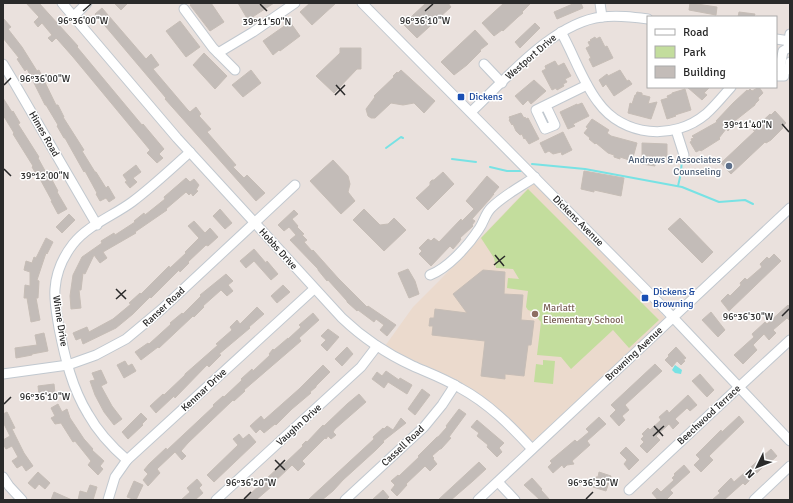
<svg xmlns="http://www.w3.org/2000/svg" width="793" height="503" font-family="Signika,sans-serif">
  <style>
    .education { fill: #ebdacd }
    .green { fill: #c3dd9d }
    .water { fill: #78e2e4 }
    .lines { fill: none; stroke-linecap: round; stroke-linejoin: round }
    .stream { stroke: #78e2e4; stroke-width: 2 }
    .building { fill: #c3bcb8; stroke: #c6bdb6 }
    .minor-casing { stroke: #c1c8cf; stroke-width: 11 }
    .minor { stroke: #fff; stroke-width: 9 }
    .ticks { fill: none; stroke: #2a2a2a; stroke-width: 1.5 }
    .transit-dot { fill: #1a4fb4; stroke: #fff; stroke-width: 1.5 }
    .service-dot { fill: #5c6f8a; stroke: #fff; stroke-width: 1.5 }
    .education-dot { fill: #8d6e63; stroke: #fff; stroke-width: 1.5 }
    .labels { text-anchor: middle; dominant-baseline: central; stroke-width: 3; stroke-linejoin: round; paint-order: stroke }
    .street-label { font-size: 10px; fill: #2a2a2a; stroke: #fff }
    .transit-label { font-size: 10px; fill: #164399; stroke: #fff; text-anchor: start }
    .service-label { font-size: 10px; fill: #4e5e75; stroke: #fff; text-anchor: end }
    .education-label { font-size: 10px; fill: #785e54; stroke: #fff; text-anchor: start }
    .ticks-label { font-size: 10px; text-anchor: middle; fill: #2a2a2a; stroke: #fff; stroke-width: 3; stroke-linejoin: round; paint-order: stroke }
  </style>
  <rect width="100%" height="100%" fill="#eae1dd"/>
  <!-- education -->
  <polygon class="education" points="532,184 535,184 538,187 652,302 665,318 664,320 536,440 532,441 517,427 409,360 385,346 413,307 440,280"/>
  <!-- green -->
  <g class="green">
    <polygon points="528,189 659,320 629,348 613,330 571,369 561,357 537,355 541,322 531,311 528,310 526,307 528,291 507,288 508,278 519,279 513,269 496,268 494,258 481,238"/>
    <polygon points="543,360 555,361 553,384 534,382 536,364 543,365"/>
  </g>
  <!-- water -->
  <polygon class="water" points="675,365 682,370 681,374 675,373 672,370"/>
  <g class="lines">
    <!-- stream -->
    <g class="stream">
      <polyline points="386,148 401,137 403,138"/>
      <polyline points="452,159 476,162"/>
      <polyline points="532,164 585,169 682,187 719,202 745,200 753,204"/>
      <polyline points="490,167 507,171 521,171"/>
      <polyline points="678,186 681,173 682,157"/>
    </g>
  </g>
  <!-- building -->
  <g class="building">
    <polygon points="26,3 39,3 78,46 77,47 142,125 143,124 164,149 159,154 163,158 157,163 147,153 150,150 73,57 58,40 56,38 52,42 48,38 52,35 42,23 38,27 34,22 39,17"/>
    <polygon points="114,3 128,3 121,10"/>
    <polygon points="193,3 211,3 224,22 210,31 190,5"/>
    <polygon points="238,3 274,3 248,20"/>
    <polygon points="310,3 336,3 312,25 300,12"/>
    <polygon points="426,3 448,3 451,7 417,38 404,25 412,18 411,17"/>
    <polygon points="504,3 531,3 522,12 523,13 518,17 503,31 502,30 494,36 482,23"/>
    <polygon points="575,3 581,3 583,8 557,19 554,12"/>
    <polygon points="690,3 717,7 716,15 689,10"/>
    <polygon points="102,8 146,59 151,54 159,65 153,69 187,109 190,112 196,107 201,114 199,116 211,129 207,132 236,165 233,167 244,178 247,175 265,193 256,201 165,99 166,98 95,14"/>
    <polygon points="739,12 755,14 754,17 738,17"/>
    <polygon points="3,18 11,27 8,29 22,47 37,71 39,70 56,105 58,105 64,117 63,117 84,150 82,151 95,172 96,172 106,188 108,186 115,198 109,202 106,198 100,201 96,194 97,193 85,171 84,172 65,138 64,138 57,126 58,125 46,105 45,105 27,69 25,71 17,59 19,58 3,38"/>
    <polygon points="180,21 200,47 186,57 166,31"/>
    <polygon points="290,22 300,36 280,51 279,50 273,55 263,41"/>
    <polygon points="535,23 540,28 520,48 515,42"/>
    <polygon points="475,30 488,44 480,50 481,51 467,65 454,75 441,62"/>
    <polygon points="595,37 596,39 600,37 605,47 607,46 613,58 593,67 589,59 591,58 586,48 590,46 588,42 591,41 590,40"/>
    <polygon points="340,48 361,48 361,69 357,69 334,93 316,76 340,53"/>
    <polygon points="204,53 227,76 215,89 193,65"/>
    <polygon points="555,61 558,66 564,63 571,76 565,79 567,82 563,84 564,86 557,90 556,88 552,90 542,71 546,69 545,66"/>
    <polygon points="251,70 261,83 243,97 232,85"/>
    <polygon points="401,70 435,101 424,113 414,103 403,105 391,103 375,118 371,118 368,116 366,109 375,97 374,96 394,77 393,76 397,72 398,73"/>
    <polygon points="620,70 627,81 629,80 632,84 614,96 606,84 603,87 599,80 607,74 608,76"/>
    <polygon points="534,80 546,91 531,104 528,100 523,105 515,96"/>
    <polygon points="687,87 710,87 704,93 707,95 702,100"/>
    <polygon points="759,87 763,93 758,98 759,100 755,104 755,105 736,120 728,131 726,129 719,138 720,139 701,151 700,150 696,152 690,142 692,141 691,139 694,138 692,136 717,122 716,121 733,103 747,90 748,91 750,89 752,91"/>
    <polygon points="685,89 691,110 675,115 676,116 667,119 661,100 668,98 667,96 672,94 672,93"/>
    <polygon points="637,92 642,93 642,95 650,97 648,104 657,102 651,119 628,113 630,103 632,104 635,95 636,95"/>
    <polygon points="3,98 12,112 13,111 20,123 18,124 39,157 38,158 49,178 51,178 58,191 57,192 67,209 58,214 51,201 52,201 40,179 39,179 32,167 33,166 13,134 14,133 3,115"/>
    <polygon points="582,103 589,116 573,124 575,126 568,129 560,112 577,104 577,105"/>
    <polygon points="775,111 786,123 782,127 783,128 771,140 766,143 765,142 731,174 721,163 755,131 753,130 770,114 771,115"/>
    <polygon points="521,113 524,118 525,117 526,119 528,118 539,139 529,144 525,138 524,139 522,134 520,135 516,131 513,124 512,125 509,120 510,119 509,117"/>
    <polygon points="592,119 609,130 607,133 611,136 637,143 632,161 620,157 620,159 614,157 614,155 608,153 596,143 595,144 589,139 590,138 584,133 588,128 586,127"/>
    <polygon points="563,132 572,150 562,155 561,152 553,154 549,151 545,153 540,143"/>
    <polygon points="642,143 667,144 667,161 659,161 659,163 655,163 655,166 642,164"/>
    <polygon points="333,160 348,176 350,184 348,192 355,201 341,214 310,181"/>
    <polygon points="136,165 141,172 133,178 137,182 130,188 125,182 127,181 123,175"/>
    <polygon points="584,171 624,178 621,196 594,190 594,192 581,189"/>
    <polygon points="443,172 454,184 428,210 416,198 430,185 430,182 432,180 434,180"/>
    <polygon points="487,176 499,187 493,194 494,194 489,200 472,219 475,221 472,225 473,226 460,238 461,239 459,242 453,249 450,246 431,266 419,254 422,251 419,248 428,239 431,241 434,238 439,242 461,219 462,221 474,209 466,201"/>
    <polygon points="186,178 190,182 194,179 199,185 196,190 198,191 193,196 191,193 189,195 186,192 166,209 167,210 135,232 136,233 103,252 107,258 100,263 94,255 85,274 83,273 81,290 79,290 81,308 71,309 70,296 73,275 82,257 102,243 101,241 114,233 115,235 135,222 134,221 144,213 145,215 165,199 164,197"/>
    <polygon points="220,209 232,223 225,229 213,216"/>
    <polygon points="364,209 380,225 388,224 394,218 406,230 384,251 353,220"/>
    <polygon points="294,210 298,214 292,219 298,226 297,227 304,234 302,235 307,240 304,242 312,251 313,250 338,278 367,307 368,306 396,325 387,336 380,330 384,325 376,319 374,322 358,310 357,311 347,302 347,301 328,280 327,281 318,270 318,269 290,240 296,235 289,227 284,231 278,225"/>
    <polygon points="69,214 75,220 62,233 56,227"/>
    <polygon points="680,218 713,252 702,263 668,229"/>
    <polygon points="194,221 205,233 210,228 218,237 208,246 206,245 188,262 189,263 180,272 179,270 151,298 150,297 133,314 116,328 83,344 81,338 76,340 73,333 87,327 89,332 113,319 131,304 129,303 140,293 141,294 169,266 170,268 186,253 185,252 199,238 188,226"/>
    <polygon points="46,238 53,242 47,254 46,253 37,280 39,281 38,298 36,298 40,320 31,322 27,298 24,298 25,285 30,286 30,272 24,270 26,261 32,263 34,257 36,258"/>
    <polygon points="254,249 266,263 267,261 278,274 271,280 254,261 246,268 240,261"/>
    <polygon points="774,254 781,261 729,311 721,301 728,294 730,296 741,285 740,283 745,278 747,280 762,267 760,264 767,257 769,259"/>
    <polygon points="408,269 415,281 419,294 409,298 398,273"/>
    <polygon points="483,270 505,272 504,294 523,295 521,320 534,321 531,345 528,345 524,376 505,374 505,379 481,376 485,341 432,335 433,326 429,326 430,318 434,318 435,309 467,313 453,294"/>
    <polygon points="226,274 233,281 228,285 233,291 227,296 221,290 203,306 204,307 194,317 193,316 159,348 158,347 141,360 135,352 148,343 149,344 171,324 170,323 182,313 183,314 201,296 200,295"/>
    <polygon points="283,285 290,292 277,303 271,296"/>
    <polygon points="788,305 790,307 790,321 787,318 773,330 776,333 769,340 764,334 753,345 757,350 743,364 734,355 754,337 752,334 765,322 767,324"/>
    <polygon points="257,307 264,314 249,327 250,328 219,354 221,355 209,367 207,365 175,398 174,396 156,413 150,406 163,394 164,395 185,375 185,374 218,345 216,344 232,330 230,327 237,320 240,324"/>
    <polygon points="711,312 725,330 718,337 702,320"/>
    <polygon points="313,313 319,320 299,338 301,341 244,390 245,391 234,401 233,400 188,443 181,451 186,456 182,460 175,452 157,469 160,473 148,486 143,480 148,474 144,470 149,464 166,448 167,450 214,406 213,405 223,396 224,397 242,380 241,379 252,369 253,371 270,355 269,354 273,349 274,350 288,338 288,339 301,327 299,325"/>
    <polygon points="328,329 339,337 327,351 321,345 326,340 321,336"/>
    <polygon points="44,333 48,351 32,354 32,355 16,358 15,348 37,345 35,335"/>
    <polygon points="347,347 353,354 342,366 335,359"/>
    <polygon points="676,347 686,358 683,360 685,361 681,365 677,361 672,367 665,360 669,356 668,355"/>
    <polygon points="125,361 128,366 132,364 136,371 124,378 117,365"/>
    <polygon points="655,364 662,371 625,405 629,410 622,416 625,420 619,426 610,416 616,410 611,405"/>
    <polygon points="323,365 330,372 316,386 316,387 310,392 311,393 292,409 276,425 275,424 264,433 260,429 256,433 250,426 261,416 264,420 299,389"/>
    <polygon points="101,370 107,383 101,386 112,406 122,419 114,425 104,412 95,395 90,381 95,380 92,373"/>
    <polygon points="386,371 399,380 400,378 412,385 407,394 388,382 384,388 372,379 377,372 382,376"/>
    <polygon points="700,374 714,390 707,397 692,381"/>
    <polygon points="54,384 55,393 39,395 38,386"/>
    <polygon points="422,389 430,395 415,415 408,409"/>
    <polygon points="359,394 366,402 335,429 333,432 336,435 331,439 328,436 326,439 325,438 302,461 305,464 298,471 292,465 270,486 271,487 256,500 244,500 283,463 284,464 303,446 302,445 306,441 307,442 323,425 324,426 347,404"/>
    <polygon points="688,395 697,405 690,411 687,408 675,419 679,423 673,429 669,424 656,436 660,440 647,453 640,446 644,442 641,439 644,436 642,434 648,428 650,430 661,420 659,417 667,410 669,413"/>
    <polygon points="58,404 62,412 67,409 70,418 84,439 93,449 92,450 104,461 100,466 103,469 98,475 88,465 91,461 75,441 73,442 61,423 55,424 51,418 55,416 51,408"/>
    <polygon points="459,409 466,414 449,437 451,438 441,449 440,449 432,456 434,458 433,459 437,464 430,471 425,466 406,484 407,485 397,496 391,490 395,485 391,481 398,475 399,476 419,457 418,456 437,437 438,437 447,427 446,426"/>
    <polygon points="7,412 15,428 12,429 24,453 33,466 26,471 22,465 17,468 12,461 18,457 12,446 6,449 3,444 3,440 10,436 3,422 3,414"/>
    <polygon points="141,413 147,419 142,424 143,425 128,439 122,432"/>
    <polygon points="739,416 744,422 709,456 713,460 701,472 694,465 700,459 696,455 721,430 722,432"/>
    <polygon points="599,417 606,424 587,441 590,445 572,461 574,464 567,465 564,468 562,465 553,473 548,467 552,463 550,461 575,440 577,442 589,432 586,429"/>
    <polygon points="401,418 406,423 383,441 384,442 376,450 343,480 333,491 322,500 308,500 374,439 373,437 383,428 384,429 387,426 393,430"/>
    <polygon points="477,420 504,443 499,448 502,452 497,457 487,447 488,445 477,436 479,433 471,427"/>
    <polygon points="239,434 243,439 249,434 256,442 214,482 207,475 238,445 233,439"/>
    <polygon points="626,447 639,460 629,470 624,464 627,460 620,453"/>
    <polygon points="771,449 777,456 766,466 765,465 745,485 743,483 724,500 712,500 720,493 718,491 731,478 734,482"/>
    <polygon points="479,462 486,469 473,481 451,500 438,500"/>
    <polygon points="684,465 690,472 670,490 673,493 666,500 658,500 652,493 657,488 661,492 674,480 672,478 675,475 674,474"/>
    <polygon points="38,472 50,483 45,489 39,484 35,489 28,483"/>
    <polygon points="599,472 611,476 606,491 593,487 596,477 598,477"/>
    <polygon points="532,478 542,489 541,490 550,500 540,500 524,485"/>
    <polygon points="197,479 202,485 199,488 203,493 195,500 181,500 190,492 187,488"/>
    <polygon points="134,481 143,485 136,500 127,497"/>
    <polygon points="90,485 97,487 93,500 78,500 80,491 87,493"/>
    <polygon points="383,490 389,497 386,500 372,500"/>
    <polygon points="54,492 72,500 51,500"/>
  </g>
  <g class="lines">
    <defs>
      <g id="minor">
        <path d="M62,3l115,135 165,180c21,20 45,36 71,48 16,7 32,13 47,22 28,15 51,38 72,61"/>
        <polyline points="362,3 665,309 790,441"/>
        <polyline points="600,3 602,17"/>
        <polyline points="184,9 213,48 235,70"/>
        <polyline points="74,16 87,3"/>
        <path d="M561,32c13,23 21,49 37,70 25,35 76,39 108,12 9,-8 17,-18 25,-27"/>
        <polyline points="776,39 790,41"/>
        <polyline points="218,53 253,32 295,3"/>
        <polyline points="3,64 15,84 97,225"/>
        <polyline points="484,64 502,83"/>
        <polyline points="784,72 780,68 783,51 788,48 790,34"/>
        <polyline points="776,76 784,76 784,72 789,69 790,62"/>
        <polyline points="546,106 555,125 545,129 536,110 587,85"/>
        <path d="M471,112c34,-32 83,-90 131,-95 16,-2 31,0 46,2"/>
        <polyline points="676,130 684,155"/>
        <path d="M430,275c18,-7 38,-29 49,-46 5,-7 6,-15 12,-21 13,-13 29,-21 44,-31"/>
        <polyline points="3,374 68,365 96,355 126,339 162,309 295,185"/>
        <path d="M127,460c-15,-13 -29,-28 -39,-46 -16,-26 -23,-56 -29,-86 -2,-13 -5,-26 -4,-39 1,-16 8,-32 18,-45 15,-19 40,-28 59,-42 20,-15 39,-33 58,-50"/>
        <polyline points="3,477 9,486 22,500"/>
        <polyline points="498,482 515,500"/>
        <polyline points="629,490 739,387 790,340"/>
        <polyline points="108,500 115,477 127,460 314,289"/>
        <polyline points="216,500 361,367 377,346"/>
        <polyline points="345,500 424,427 442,405 455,385"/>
        <polyline points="478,500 790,208"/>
        <polyline points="754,500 790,466"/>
      </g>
    </defs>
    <!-- minor casing -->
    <use href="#minor" class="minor-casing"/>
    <!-- minor -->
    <use href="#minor" class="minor"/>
  </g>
  <!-- ticks -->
  <path class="ticks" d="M260,4l7,7M83,11l8,-7M425,11l8,-7M4,85l7,-7M336,85l9,10M335,95l10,-10M782,124l7,8M4,169l7,7M495,255l9,11M494,265l11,-9M116,289l10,10M116,299l10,-9M782,316l7,-7M4,404l7,-7M654,426l9,10M653,436l11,-10M275,460l10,10M275,470l10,-10M244,499l7,-7M586,499l7,-7"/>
  <!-- markers -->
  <g class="transit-dot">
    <rect x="457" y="93" width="8" height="8" rx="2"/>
    <rect x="641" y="294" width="8" height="8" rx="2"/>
  </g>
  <circle class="service-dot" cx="729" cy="166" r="4"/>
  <circle class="education-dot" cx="535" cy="314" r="4"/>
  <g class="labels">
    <!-- street labels -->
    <g class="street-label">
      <text transform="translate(531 57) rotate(-41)">Westport Drive</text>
      <text transform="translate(44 134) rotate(60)">Himes Road</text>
      <text transform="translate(578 221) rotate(45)">Dickens Avenue</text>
      <text transform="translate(278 249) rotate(48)">Hobbs Drive</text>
      <text transform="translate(164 307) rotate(-43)">Ranser Road</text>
      <text transform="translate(60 321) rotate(81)">Winne Drive</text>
      <text transform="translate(634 354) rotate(-43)">Browning Avenue</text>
      <text transform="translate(204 390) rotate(-43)">Kenmar Drive</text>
      <text transform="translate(709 415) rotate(-43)">Beechwood Terrace</text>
      <text transform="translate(299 425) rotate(-42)">Vaughn Drive</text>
      <text transform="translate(403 446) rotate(-43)">Cassell Road</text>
    </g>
    <!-- transit labels -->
    <g class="transit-label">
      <text x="469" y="97">Dickens</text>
      <text x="653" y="292">Dickens &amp;<tspan x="653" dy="12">Browning</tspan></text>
    </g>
    <!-- service labels -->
    <g class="service-label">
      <text x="721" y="160">Andrews &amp; Associates<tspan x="721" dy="12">Counseling</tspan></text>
    </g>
    <!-- education labels -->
    <g class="education-label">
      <text x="543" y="308">Marlatt<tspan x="543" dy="12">Elementary School</tspan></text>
    </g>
  </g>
  <g class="ticks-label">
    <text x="83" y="24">96°36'00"W</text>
    <text x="425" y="24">96°36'10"W</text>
    <text x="267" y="25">39°11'50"N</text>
    <text x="45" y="82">96°36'00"W</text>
    <text x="748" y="128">39°11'40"N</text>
    <text x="45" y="179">39°12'00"N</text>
    <text x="748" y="320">96°36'30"W</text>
    <text x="45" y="400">96°36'10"W</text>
    <text x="251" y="486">96°36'20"W</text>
    <text x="593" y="486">96°36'30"W</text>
  </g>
  <!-- border -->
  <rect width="793" height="503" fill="none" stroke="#2a2a2a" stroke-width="8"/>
  <!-- legend -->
  <rect x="647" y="16" width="130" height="72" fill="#ffffff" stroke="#aaaaaa"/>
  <rect x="655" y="29" width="20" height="6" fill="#ffffff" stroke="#aaaaaa"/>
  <text x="683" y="36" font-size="12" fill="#2a2a2a">Road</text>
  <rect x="655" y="46" width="20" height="12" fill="#c3dd9d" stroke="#aaaaaa"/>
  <text x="683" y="56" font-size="12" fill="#2a2a2a">Park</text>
  <rect x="655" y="66" width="20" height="12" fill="#c3bcb8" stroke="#aaaaaa"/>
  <text x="683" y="76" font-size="12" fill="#2a2a2a">Building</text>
  <!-- north arrow -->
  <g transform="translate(757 467) rotate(227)" stroke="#ffffff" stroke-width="3" paint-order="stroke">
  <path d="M0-3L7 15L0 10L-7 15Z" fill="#2a2a2a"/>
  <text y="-6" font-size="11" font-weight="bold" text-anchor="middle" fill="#2a2a2a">N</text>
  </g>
</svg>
